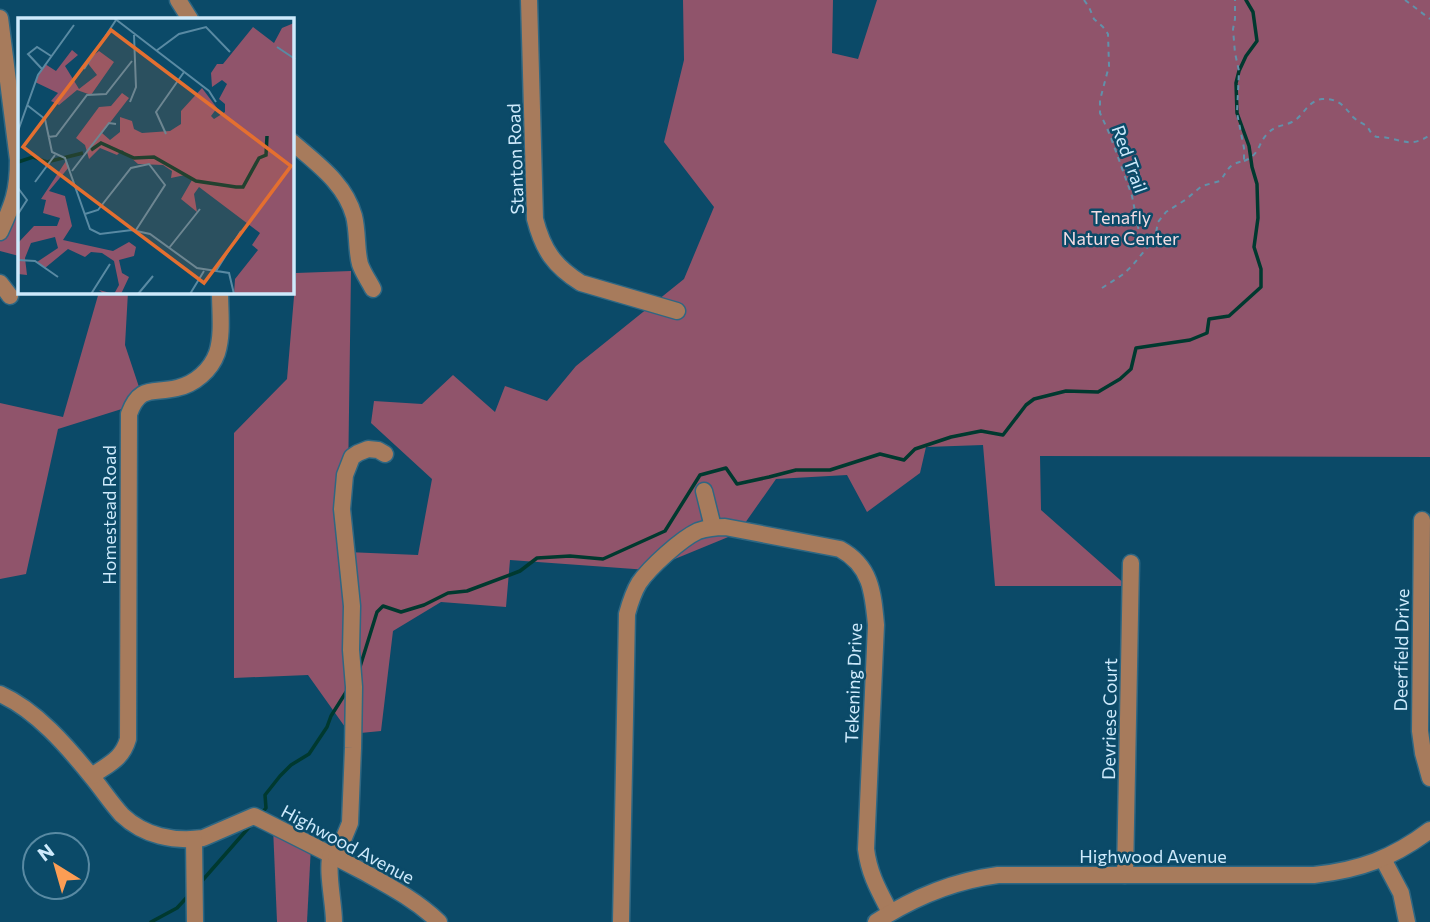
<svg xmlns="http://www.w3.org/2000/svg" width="1430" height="922" font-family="Commissioner,sans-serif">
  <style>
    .green { fill: #90546b }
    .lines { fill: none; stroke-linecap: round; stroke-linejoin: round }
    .stream { stroke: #00392f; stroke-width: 3.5 }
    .minor-casing { stroke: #2e6783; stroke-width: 19 }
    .path { stroke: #6191aa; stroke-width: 2; stroke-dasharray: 5 5; stroke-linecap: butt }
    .minor { stroke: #a77b5c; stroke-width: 16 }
    .labels { text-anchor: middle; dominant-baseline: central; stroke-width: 5; stroke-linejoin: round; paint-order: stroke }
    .street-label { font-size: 18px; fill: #ceeafc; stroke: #0b4a68 }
    .park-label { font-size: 18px; fill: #f2dce3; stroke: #0b4a68 }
    .inset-river { fill: none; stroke: #00392f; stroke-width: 3.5 }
    .inset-road { fill: none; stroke: #598aa3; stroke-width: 2 }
    .view { fill: #e46f30; fill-opacity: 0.15; stroke: #e46f30; stroke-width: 3.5 }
    .inset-edge { fill: none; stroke: #ceeafc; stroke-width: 3.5 }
  </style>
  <rect width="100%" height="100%" fill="#0b4a68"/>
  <!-- green -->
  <g class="green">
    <polygon points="683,0 833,0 832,53 858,59 877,0 1430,0 1430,457 1040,456 1041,510 1127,586 995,586 983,445 926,447 920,473 867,512 847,475 776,479 738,533 648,570 510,560 506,607 441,602 393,631 381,731 350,734 308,675 234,678 234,433 287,379 296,273 351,271 347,552 418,555 432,479 371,423 374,401 422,404 453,375 495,412 505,386 547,401 576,366 684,279 714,207 664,142 684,60"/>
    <polygon points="16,148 19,148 19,256 0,251 0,224"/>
    <polygon points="99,292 128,292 125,345 144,402 58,429 26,574 0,579 0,403 63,417"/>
    <polygon points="273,827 311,846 307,922 277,922"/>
  </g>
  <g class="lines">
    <!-- stream -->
    <g class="stream">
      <polyline points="359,670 377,612 383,606 401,612 424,605 448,593 467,591 520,571 537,558 570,556 603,559 665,531 700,475 726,468 737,484 769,477 796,470 830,470 880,454 904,460 915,449 951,437 981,431 1003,435 1026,405 1034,399 1066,391 1098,392 1120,379 1131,369 1136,348 1190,340 1207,333 1209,319 1229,316 1261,287 1261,269 1254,247 1258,218 1257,184 1252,167 1249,146 1237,113 1236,83 1239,71 1246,56 1257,41 1253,12 1246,0"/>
      <polyline points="261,814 266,808 265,795 280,776 291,765 309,754 327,727 331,716 348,689"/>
      <polyline points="201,882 251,825"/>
      <polyline points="151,922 177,908 189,895"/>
    </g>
    <defs>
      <g id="minor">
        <polyline points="178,0 190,19"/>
        <path d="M529,0l6,219c8,31 19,47 46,64l96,28"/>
        <path d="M0,18l18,142c0,31 -5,44 -18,72"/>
        <path d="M292,142c25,22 53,41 62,74 4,16 2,33 6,48 3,9 9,17 13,25"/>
        <polyline points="0,283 10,296"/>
        <polyline points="704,491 713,527"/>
        <polyline points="1422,520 1420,731 1423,753 1430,778"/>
        <path d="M0,694c36,16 67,52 92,83 10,12 19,26 30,38 22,21 52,27 81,23l51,-22c36,18 72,36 108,55 27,15 54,29 77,51"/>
        <path d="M92,776c16,-12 30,-16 36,-37l1,-325c11,-30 24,-20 48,-26 18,-4 34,-18 40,-35 6,-19 3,-41 3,-61"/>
        <polyline points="194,839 195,922"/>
        <path d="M331,854c-5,16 3,49 3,68"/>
        <polyline points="336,857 350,823 353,748 354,687 351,650 352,606 342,509 345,475 352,457 358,453 368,449 378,450 385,454"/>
        <polyline points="1383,859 1401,893 1407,922"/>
        <polyline points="1125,875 1131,563"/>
        <path d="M621,922l6,-308c3,-11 6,-21 12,-31 11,-16 42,-44 59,-52 9,-3 18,-4 27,-4l115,22c31,17 33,43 36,76l-10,224c3,25 13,42 24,63"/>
        <path d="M876,922c38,-25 77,-41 122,-47h316c46,-5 79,-17 116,-45"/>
      </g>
    </defs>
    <!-- minor casing -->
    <use href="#minor" class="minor-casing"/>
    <!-- path -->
    <g class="path">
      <polyline points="1084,0 1089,7 1094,19 1103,27 1108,34 1109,66 1100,100 1100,113 1110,135 1132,196 1140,237 1146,245"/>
      <polyline points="1405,0 1430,19"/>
      <path d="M1244,161c17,-7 13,-17 24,-28 8,-8 16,-7 24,-11 12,-6 15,-21 30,-23 16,-1 22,7 31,18 4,4 9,6 14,9 2,3 3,6 6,9 5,4 5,1 10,2 20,3 28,11 47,-2"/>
      <path d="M1102,288l20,-13 10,-9 23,-28 3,-16 8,-10 19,-12 17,-14 18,-5c9,-12 8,-17 24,-20v-13l-7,-35 2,-42 -4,-18 -2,-24 2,-10v-19"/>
    </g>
    <!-- minor -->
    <use href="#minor" class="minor"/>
  </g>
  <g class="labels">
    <!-- street labels -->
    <g class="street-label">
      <text transform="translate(515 159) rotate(-92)">Stanton Road</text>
      <text transform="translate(1130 159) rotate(70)">Red Trail</text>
      <text transform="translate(109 515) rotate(-90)">Homestead Road</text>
      <text transform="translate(1401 650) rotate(-89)">Deerfield Drive</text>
      <text transform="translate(853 683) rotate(-88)">Tekening Drive</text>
      <text transform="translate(1109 719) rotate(-89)">Devriese Court</text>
      <text transform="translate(348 844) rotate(28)">Highwood Avenue</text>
      <text x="1153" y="856">Highwood Avenue</text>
    </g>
    <!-- park labels -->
    <g class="park-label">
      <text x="1121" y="217">Tenafly<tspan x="1121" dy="21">Nature Center</tspan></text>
    </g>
  </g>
  <!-- overview -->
  <g transform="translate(18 18)">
    <rect width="276" height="276" fill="#0b4a68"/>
    <path d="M276,5v271h-60l1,-15 23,-29 -6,-5 8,-12 -61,-46 -5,7 3,18 -16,-13 11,-19 -7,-5 -14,3 1,-7 -9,-6 -25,-1 -16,-14 -5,5 -17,-7 -11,11 -4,-14 -9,-7 23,-31 12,-1 11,-13 7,5 -27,35 8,7 10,-8v-15l12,4 2,8 8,4 28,-2 11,-7v-13l21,-23 15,20 -6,8 3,3 11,-7v-8l-6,-5 8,-15 -5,-4 -10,7 -1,-14 6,-9h6l30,-37 21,16 8,-15zM54,32l6,5 -13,11 14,23 18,-14 -11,-14 13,-10 15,11 -23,33 -14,-5 -18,15 -8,-4 7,-8 -23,-11 10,-18 11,7zM48,143l3,6 -20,24 16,5 7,30 -9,14 50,11 16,-9 7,5 -2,9 -15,4 3,13 7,4 -8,17h-17l-5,-4 15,4 5,-9 -5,-24 -12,-8 -11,-1 -6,5 -17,-8 -23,19 -8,-6 21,-14 -3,-11 -24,6 -6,15 2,17 -9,-1v-31l16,-17h23l3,-8 -17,-5 3,-13 -5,-1z" fill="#90546b"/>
    <path class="inset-river" d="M73,132l10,-7 33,15 20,-1 42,24 40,6h7l16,-29 7,-3 1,-19M0,144l15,-5 14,5 36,-9"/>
    <path class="inset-road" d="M96,0l95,73 7,11M259,29l18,12M138,33l23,-17 27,-7 24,25M24,51l-14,-15 9,-7 14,9M66,51l32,-49M112,84l6,-15 -2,-52M9,87l18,14 7,33 13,6 25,71 10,5 32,-4 18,4 47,34 32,5 5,21M0,113l20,-56 36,-50M148,116l-10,-22 28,-40M30,119l8,-1 31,-41 19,-1 26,-33M54,153l37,-48 7,1M17,164l20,-27M0,170l9,12 -9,14M67,196l13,-4 33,-42 18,-4 16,21 -29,45M151,230l31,-39M0,242l17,1 23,16M198,253l25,-40M73,276l19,-30M120,276l15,-18M172,276l14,-23"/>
    <path class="view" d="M93,12l180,136 -87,117 -181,-136z"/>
    <rect width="276" height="276" class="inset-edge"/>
  </g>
  <!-- north arrow -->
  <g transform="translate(56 866) rotate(323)"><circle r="33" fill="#0b4a68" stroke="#598aa3" stroke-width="2"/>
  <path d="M0-5L12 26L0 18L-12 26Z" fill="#fc9d54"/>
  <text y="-10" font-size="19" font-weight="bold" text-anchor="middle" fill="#ceeafc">N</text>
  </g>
</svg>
